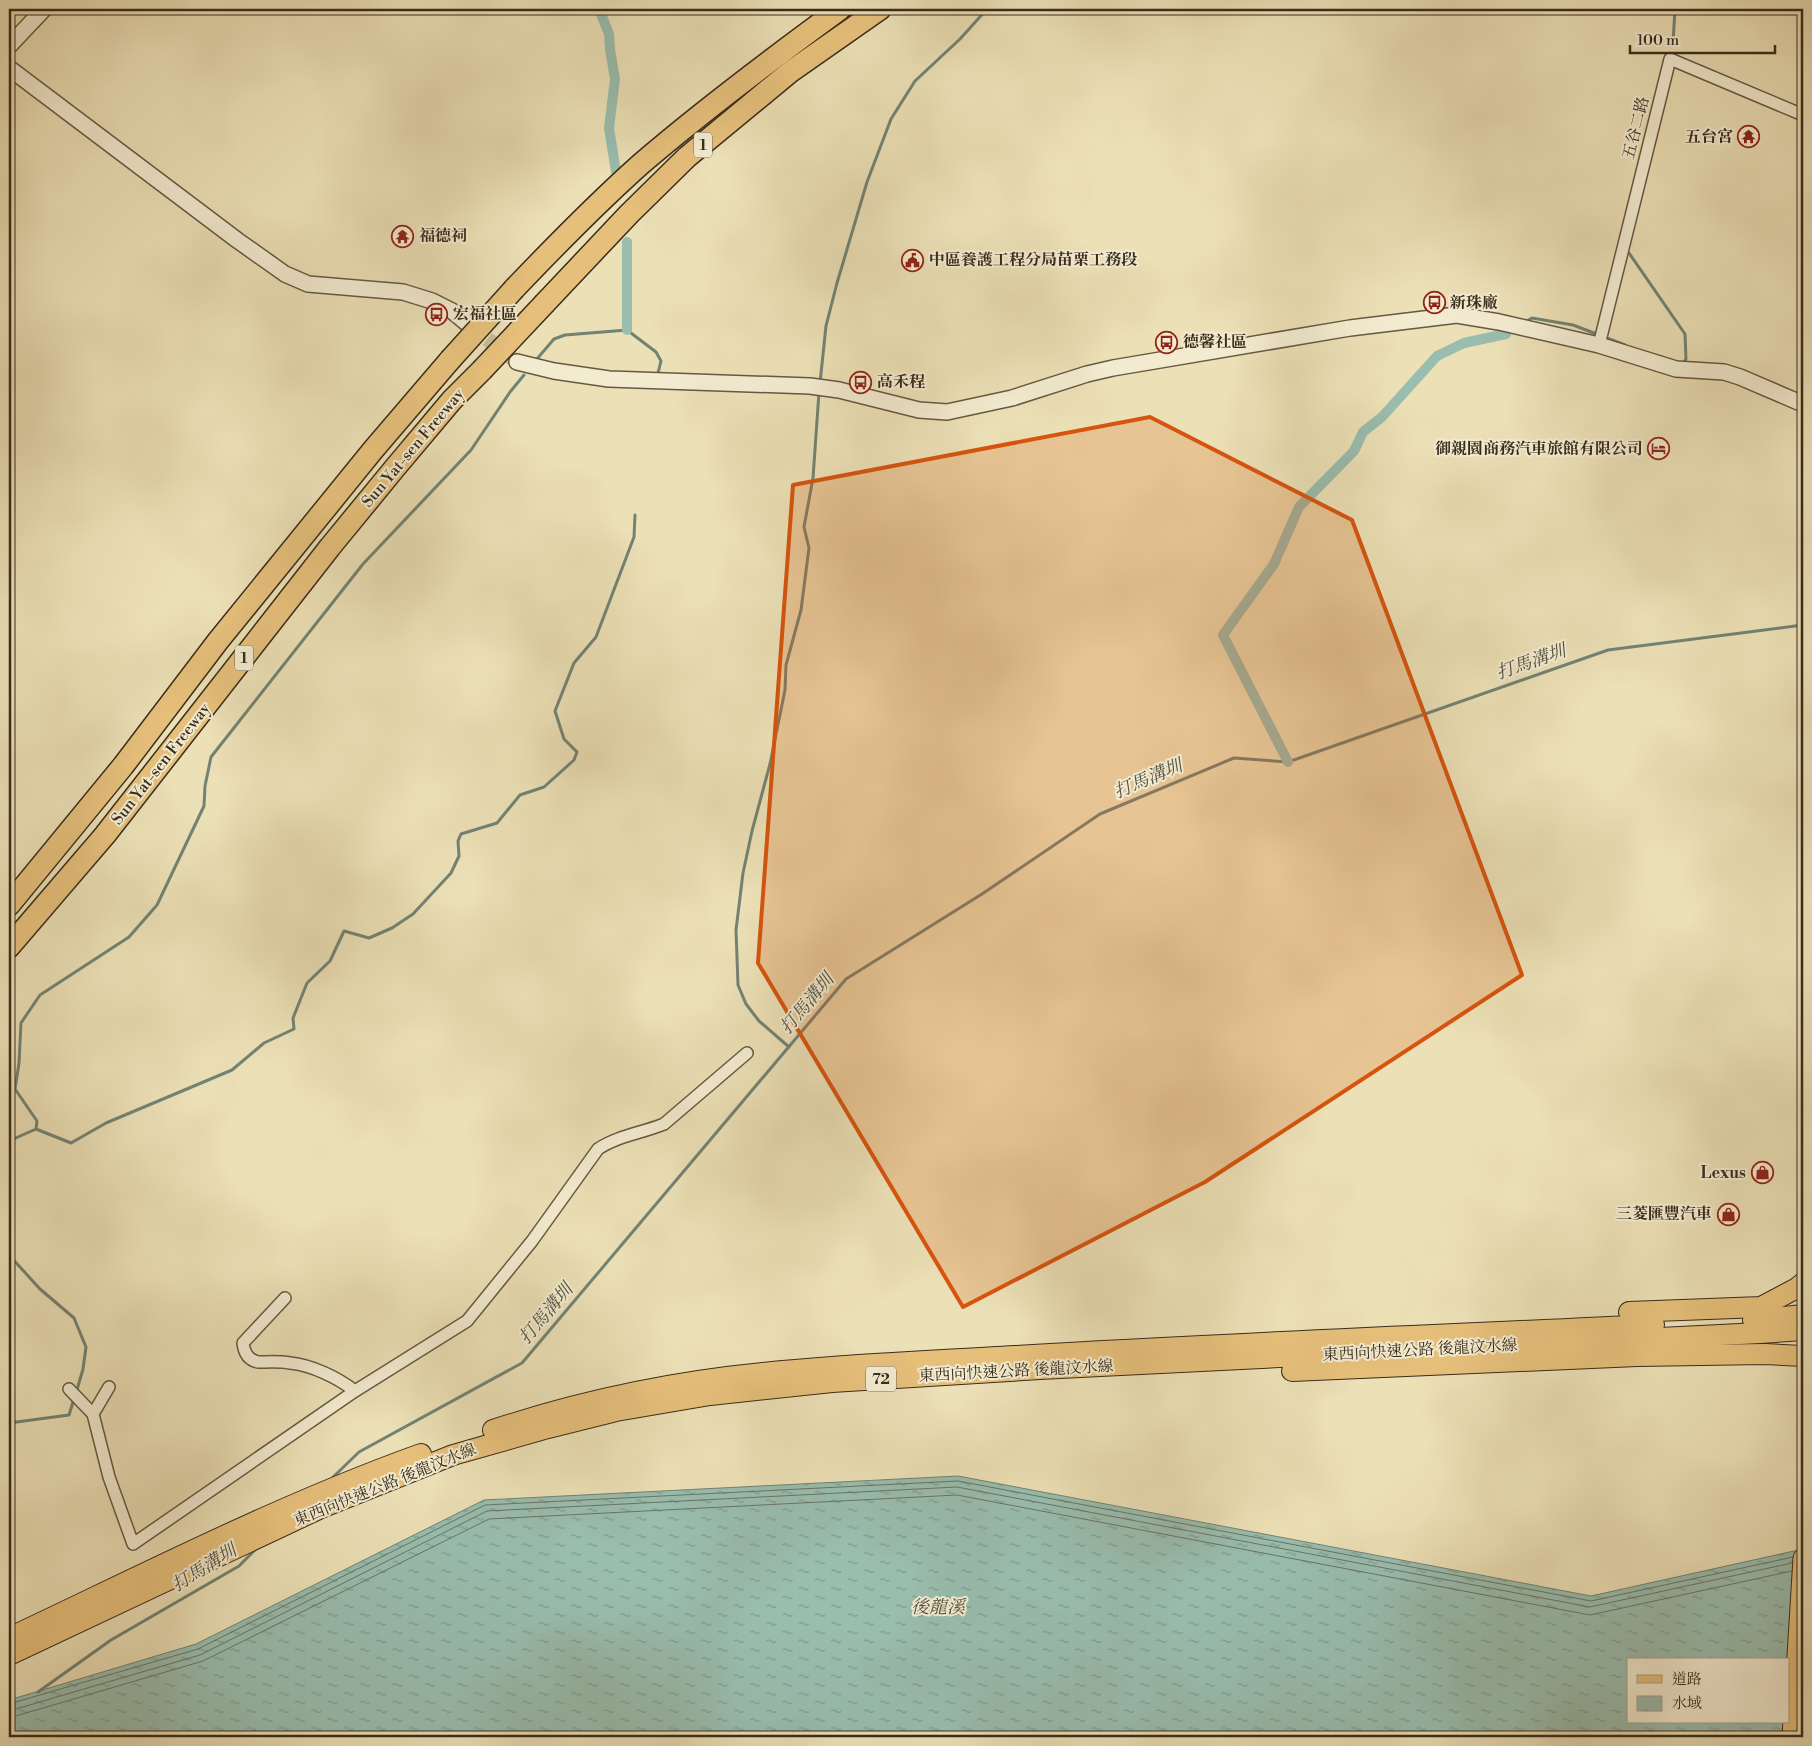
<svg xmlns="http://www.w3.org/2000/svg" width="1812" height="1746" font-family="'Libre Bodoni','Noto Serif TC',serif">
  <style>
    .water { fill: url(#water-ripples); stroke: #728374; fill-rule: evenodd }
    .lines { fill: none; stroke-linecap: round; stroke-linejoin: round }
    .shore { stroke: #687465; stroke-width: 1 }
    .stream { stroke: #728374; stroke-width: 3 }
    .canal { stroke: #99bdae; stroke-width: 10 }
    .tertiary-tunnel { stroke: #c8bc97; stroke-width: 15; stroke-dasharray: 15 8; stroke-linecap: butt }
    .minor-casing { stroke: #655942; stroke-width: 14 }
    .tertiary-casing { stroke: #655942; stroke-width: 18 }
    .primary-casing { stroke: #382c1c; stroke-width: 21 }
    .trunk-casing { stroke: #382c1c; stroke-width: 22 }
    .motorway-casing { stroke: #382c1c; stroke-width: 24 }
    .minor { stroke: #f3ebd0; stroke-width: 11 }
    .tertiary { stroke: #f3ebd0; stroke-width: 15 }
    .primary { stroke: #e6c07b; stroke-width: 19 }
    .trunk { stroke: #e6c07b; stroke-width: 20 }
    .motorway { stroke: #e6c07b; stroke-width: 21 }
    .motorway-bridge-casing { stroke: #382c1c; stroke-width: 24; stroke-linecap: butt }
    .motorway-bridge { stroke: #e6c07b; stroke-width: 21 }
    .marked { fill: #d6540e; fill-opacity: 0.2; stroke: #d6540e; stroke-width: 4; stroke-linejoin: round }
    .labels { text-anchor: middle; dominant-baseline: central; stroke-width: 4; stroke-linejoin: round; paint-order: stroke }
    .shield { fill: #f3ebd0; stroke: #706552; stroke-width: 1 }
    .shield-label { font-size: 15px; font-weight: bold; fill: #382c1c }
    .street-label { font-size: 16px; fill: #382c1c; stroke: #f3ebd0 }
    .poi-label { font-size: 16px; font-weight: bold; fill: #382c1c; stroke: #f3ebd0; text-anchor: start }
    .water-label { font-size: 18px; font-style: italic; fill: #505040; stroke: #f3ebd0 }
  </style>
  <defs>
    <pattern id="water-ripples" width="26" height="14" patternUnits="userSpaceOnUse" patternTransform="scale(1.25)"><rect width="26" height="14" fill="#99bdae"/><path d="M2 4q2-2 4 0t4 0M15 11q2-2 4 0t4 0" fill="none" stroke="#7e9a8d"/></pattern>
  </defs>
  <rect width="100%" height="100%" fill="#ece0b6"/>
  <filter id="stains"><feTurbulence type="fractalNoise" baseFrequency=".004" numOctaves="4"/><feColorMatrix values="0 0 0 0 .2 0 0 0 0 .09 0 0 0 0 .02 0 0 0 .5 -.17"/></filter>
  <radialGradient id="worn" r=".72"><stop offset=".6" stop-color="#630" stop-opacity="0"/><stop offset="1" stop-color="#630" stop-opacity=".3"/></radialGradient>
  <!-- water -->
  <path class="water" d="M958,1476l633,120 212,-47v188h-1794v-37l187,-56 288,-144zM1628,1660h160v62h-160z"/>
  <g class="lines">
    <!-- shore -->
    <g class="shore">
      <polyline points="9,1704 198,1649 485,1505 958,1481 1591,1601 1793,1557"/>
      <polyline points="9,1711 200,1655 487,1511 957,1487 1590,1607 1792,1563"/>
      <polyline points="9,1718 203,1661 489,1519 957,1495 1590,1615 1792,1571"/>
    </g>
    <!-- stream -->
    <g class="stream">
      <polyline points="1673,43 1675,9"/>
      <polyline points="1629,253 1685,334 1686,359 1682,365"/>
      <polyline points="1525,322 1532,318 1573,325 1625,345"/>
      <polyline points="1506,334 1513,330"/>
      <polyline points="536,360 554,339 565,335 627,330 656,352 661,361 658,373"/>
      <polyline points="820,383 826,326 837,283 867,182 891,119 915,81 960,39 987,9"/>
      <polyline points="789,1047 759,1021 746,1004 738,985 736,930 743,873 752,831 770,764 785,690 786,665 801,610 809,548 804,527 813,478 819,392"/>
      <polyline points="36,1129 37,1121 15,1089 19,1063 21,1023 40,995 129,937 157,905 204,806 205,786 211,757 363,564 471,450 510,392 524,375"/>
      <polyline points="9,1141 36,1129 71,1143 106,1123 232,1070 264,1043 294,1029 293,1018 307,983 330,961 344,931 369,938 392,928 413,914 451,873 459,856 458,841 461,834 497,823 520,795 544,787 574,760 577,752 564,739 555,711 574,663 596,637 634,537 635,515"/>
      <polyline points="9,1255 40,1289 74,1318 86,1347 83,1369 76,1393"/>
      <polyline points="9,1423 69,1415 74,1399"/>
      <polyline points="330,1480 359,1452 522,1363 846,979 982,894 1100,814 1234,758 1288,762 1608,650 1803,625"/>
      <polyline points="38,1692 111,1640 239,1566 258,1547"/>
    </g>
    <!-- canal -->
    <g class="canal">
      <polyline points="599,9 609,34 610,49 615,79 609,128 616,172"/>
      <polyline points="627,242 627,330"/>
      <polyline points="1288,762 1223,635 1274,564 1299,507 1354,451 1363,432 1382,417 1437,356 1464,343 1506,334"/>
    </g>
    <!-- tertiary-tunnel -->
    <polyline class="tertiary-tunnel" points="469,325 517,362"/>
    <defs>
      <g id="minor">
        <polyline points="1599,345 1670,59 1803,115"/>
        <path d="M285,1298l-42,45c1,9 5,17 15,19 10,0 21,-1 32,1 22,2 48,15 65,28"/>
        <path d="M109,1387l-16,27 16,63 24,67 222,-153 112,-70 65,-80 66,-92c19,-13 44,-16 66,-25l83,-71"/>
        <polyline points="69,1389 93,1414"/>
      </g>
      <g id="tertiary">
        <polyline points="9,46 44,9"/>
        <polyline points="9,68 237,240 285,274 308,284 403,292 432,301 452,311 469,325"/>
        <polyline points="517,362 554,371 609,379 810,386 839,390 919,410 947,412 1012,398 1087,374 1113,368 1350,328 1457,315 1499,322 1599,345 1676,369 1724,372 1740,377 1803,404"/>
      </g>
      <polyline id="primary" points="1792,1737 1803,1558"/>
      <g id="trunk">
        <polyline points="1629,1312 1761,1307 1797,1288 1803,1283"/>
        <polyline points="1753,1320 1803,1315"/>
        <polyline points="1292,1371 1637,1356 1765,1354 1803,1356"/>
        <path d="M493,1430c88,-29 178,-48 270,-57 84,-9 168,-12 252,-17 213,-13 426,-21 639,-31"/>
        <path d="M9,1638c136,-64 270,-133 412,-184"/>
        <polyline points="9,1655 321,1508 453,1455 548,1428 616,1411 710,1395 832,1382 1040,1369 1760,1333 1803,1330"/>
      </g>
      <g id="motorway">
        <path d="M514,289c41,-43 83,-86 128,-126 63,-54 131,-105 198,-154"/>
        <polyline points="545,303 629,214 687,157 790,72 880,9"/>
        <polyline points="9,905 123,766 218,641 373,450 450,360"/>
        <polyline points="9,947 105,835 330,547 394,469 452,400 482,370"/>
      </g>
    </defs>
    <!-- minor casing -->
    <use href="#minor" class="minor-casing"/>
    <!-- tertiary casing -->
    <use href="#tertiary" class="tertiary-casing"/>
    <!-- primary casing -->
    <use href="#primary" class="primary-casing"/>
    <!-- trunk casing -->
    <use href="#trunk" class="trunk-casing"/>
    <!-- motorway casing -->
    <use href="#motorway" class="motorway-casing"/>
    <!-- minor -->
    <use href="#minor" class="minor"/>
    <!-- tertiary -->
    <use href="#tertiary" class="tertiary"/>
    <!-- primary -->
    <use href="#primary" class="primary"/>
    <!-- trunk -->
    <use href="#trunk" class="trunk"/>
    <!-- motorway -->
    <use href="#motorway" class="motorway"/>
    <defs>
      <g id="motorway-bridge">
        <polyline points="450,360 514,289"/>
        <polyline points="482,370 545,303"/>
      </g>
    </defs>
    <!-- motorway-bridge casing -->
    <use href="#motorway-bridge" class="motorway-bridge-casing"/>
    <!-- motorway-bridge -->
    <use href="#motorway-bridge" class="motorway-bridge"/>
  </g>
  <!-- marked area -->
  <path class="marked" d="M1150,417l202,103 170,455 -317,207 -242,125 -205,-344 35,-478z"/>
  <!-- icons -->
  <defs>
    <symbol id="temple-ring" viewBox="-11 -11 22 22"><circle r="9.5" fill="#f3ebd0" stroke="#8f2418" stroke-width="1.5"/><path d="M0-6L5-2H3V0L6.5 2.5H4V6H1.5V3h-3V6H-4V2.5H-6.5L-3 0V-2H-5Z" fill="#8f2418"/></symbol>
    <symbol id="civic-ring" viewBox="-11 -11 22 22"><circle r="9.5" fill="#f3ebd0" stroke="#8f2418" stroke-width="1.5"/><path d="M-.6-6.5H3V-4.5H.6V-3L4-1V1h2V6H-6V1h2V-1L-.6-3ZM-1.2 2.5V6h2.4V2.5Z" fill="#8f2418"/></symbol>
    <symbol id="bus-ring" viewBox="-11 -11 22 22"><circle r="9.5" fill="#f3ebd0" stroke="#8f2418" stroke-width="1.5"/><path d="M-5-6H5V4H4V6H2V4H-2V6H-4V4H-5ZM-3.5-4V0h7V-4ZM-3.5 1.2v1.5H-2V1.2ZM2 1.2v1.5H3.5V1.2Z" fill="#8f2418"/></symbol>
    <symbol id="hotel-ring" viewBox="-11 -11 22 22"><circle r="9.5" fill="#f3ebd0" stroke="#8f2418" stroke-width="1.5"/><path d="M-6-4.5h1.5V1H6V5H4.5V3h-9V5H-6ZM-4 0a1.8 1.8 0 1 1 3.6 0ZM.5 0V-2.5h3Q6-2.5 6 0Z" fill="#8f2418"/></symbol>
    <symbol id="shop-ring" viewBox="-11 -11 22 22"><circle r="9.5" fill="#f3ebd0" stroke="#8f2418" stroke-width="1.5"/><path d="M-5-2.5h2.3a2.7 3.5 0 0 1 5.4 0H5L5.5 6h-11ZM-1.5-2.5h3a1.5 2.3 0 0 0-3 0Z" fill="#8f2418"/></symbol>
  </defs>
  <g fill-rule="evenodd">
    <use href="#temple-ring" x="1736" y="124" width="25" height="25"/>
    <use href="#temple-ring" x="390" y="224" width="25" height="25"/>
    <use href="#civic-ring" x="900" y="248" width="25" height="25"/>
    <use href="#bus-ring" x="1422" y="290" width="25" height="25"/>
    <use href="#bus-ring" x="424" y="302" width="25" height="25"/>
    <use href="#bus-ring" x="1154" y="330" width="25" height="25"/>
    <use href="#bus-ring" x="848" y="370" width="25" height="25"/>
    <use href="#hotel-ring" x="1646" y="436" width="25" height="25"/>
    <use href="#shop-ring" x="1750" y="1160" width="25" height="25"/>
    <use href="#shop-ring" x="1716" y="1202" width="25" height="25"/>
  </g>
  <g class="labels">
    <!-- shield labels -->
    <g class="shield">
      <rect x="694" y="132.5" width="18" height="25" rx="4"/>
      <rect x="235" y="645.5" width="18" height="25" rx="4"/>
      <rect x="866" y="1366.5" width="30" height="25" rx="4"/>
    </g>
    <g class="shield-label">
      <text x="703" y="145">1</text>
      <text x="244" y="658">1</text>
      <text x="881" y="1379">72</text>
    </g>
    <!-- street labels -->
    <g class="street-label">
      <text transform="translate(1636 128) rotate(-76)">五谷二路</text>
      <text transform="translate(413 448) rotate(-50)">Sun Yat-sen Freeway</text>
      <text transform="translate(161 764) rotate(-52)">Sun Yat-sen Freeway</text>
      <text transform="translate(1420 1350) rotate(-3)">東西向快速公路 後龍汶水線</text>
      <text transform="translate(1016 1371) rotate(-3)">東西向快速公路 後龍汶水線</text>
      <text transform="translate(385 1485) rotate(-22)">東西向快速公路 後龍汶水線</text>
    </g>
    <!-- poi labels -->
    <g class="poi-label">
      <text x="1733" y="137" text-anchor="end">五台宮</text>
      <text x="419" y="236">福德祠</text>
      <text x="929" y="260">中區養護工程分局苗栗工務段</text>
      <text x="1450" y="303">新珠廠</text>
      <text x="453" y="314">宏福社區</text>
      <text x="1183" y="342">德馨社區</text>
      <text x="877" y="382">高禾程</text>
      <text x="1643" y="449" text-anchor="end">御親園商務汽車旅館有限公司</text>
      <text x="1746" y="1173" text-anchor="end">Lexus</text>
      <text x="1712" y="1214" text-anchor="end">三菱匯豐汽車</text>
    </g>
    <!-- water labels -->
    <g class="water-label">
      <text transform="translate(1531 662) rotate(-19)">打馬溝圳</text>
      <text transform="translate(1148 779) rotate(-23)">打馬溝圳</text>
      <text transform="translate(807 1004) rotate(-50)">打馬溝圳</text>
      <text transform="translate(546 1314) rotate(-50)">打馬溝圳</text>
      <text transform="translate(204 1568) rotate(-32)">打馬溝圳</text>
      <text x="938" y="1607">後龍溪</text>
    </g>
  </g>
  <!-- margin -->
  <rect width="1812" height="1746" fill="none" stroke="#ece0b6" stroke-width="30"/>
  <rect x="10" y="10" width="1792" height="1726" fill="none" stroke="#382c1c" stroke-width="2.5"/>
  <rect x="15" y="15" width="1782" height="1716" fill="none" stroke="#382c1c"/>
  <!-- legend -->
  <rect x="1627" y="1658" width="162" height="65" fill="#f3ebd0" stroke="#a89f88"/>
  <rect x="1637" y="1675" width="25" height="8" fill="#e6c07b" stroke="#a89f88"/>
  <text x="1672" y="1684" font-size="15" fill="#382c1c">道路</text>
  <rect x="1637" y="1696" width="25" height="15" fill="url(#water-ripples)" stroke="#a89f88"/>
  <text x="1672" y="1708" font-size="15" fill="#382c1c">水域</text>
  <!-- scale -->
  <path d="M1630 45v8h145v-8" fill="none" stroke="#382c1c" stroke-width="2.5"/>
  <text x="1637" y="45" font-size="15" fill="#382c1c" stroke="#f3ebd0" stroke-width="4" paint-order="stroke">100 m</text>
  <rect width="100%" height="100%" filter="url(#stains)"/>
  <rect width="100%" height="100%" fill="url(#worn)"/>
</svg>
